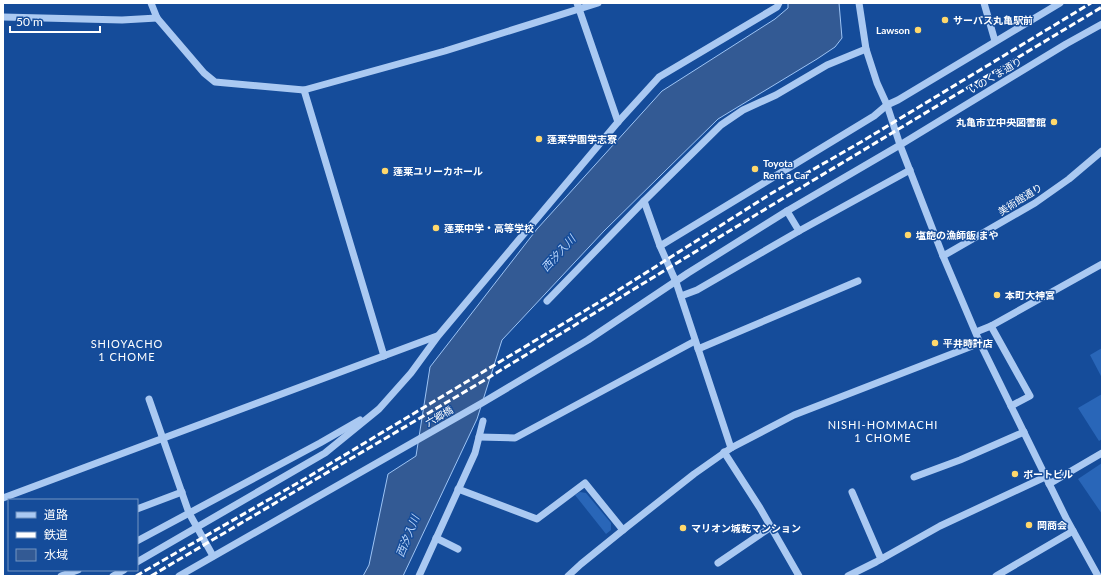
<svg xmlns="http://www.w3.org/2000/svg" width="1105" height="579" font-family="Lato,'Noto Sans JP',sans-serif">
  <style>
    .green { fill: #2966b8 }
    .water { fill: #335a94; stroke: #9dc4f5 }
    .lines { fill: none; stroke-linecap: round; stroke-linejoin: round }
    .minor { stroke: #aac9f2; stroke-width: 7 }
    .rail { stroke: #fff; stroke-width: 3; stroke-dasharray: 7 3; stroke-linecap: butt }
    .poi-dot { fill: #ffd86c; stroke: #154c9a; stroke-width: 1.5 }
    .labels { text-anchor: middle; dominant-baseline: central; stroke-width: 3; stroke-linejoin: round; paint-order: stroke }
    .poi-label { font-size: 10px; font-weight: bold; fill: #fff; stroke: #154c9a; text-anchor: start }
    .street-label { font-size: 10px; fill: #fff; stroke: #154c9a }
    .water-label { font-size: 11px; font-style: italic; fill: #b7d3f9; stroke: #154c9a }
    .neighbourhood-label { font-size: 11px; letter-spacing: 1px; fill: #fff; stroke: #154c9a }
  </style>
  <rect width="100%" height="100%" fill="#154c9a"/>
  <!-- green -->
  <g class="green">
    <polygon points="1102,348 1102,378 1090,355"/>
    <polygon points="1102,394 1102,439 1099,441 1078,408"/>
    <polygon points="1102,463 1102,514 1078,479"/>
    <polygon points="580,492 586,493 611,523 611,530 606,534 575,495"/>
  </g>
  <!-- water -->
  <polygon class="water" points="788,3 839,3 842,38 835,47 817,59 718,119 604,231 502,340 477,419 403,576 363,576 369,565 388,474 416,456 430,367 537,229 662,91 775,19 788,8"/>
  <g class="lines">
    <!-- minor -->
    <g class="minor">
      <polyline points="151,3 157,18 204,73 215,82 304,90 445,51 598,3"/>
      <polyline points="577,3 618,122"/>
      <polyline points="859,3 866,49 877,83 887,105 900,145 943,256 980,343 1067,520 1098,576"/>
      <polyline points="984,3 995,41"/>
      <polyline points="3,17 122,20 157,18"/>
      <polyline points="304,90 384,356"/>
      <polyline points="644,201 660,246 676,282 731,448"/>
      <polyline points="799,231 910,170"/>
      <polyline points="660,246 874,116 887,105 898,100 1060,3"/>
      <polyline points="943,256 1035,203 1069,179 1102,151"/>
      <polyline points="681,296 697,290 799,231 787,211"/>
      <polyline points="547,301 644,201 721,125 743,110 776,95 827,65 866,49"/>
      <polyline points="991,326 1030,396 1011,406"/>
      <polyline points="976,332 991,326 1102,264"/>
      <polyline points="698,349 858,281"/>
      <polyline points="149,399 189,513 213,556"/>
      <polyline points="479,437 515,438 695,341"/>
      <polyline points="724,452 760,508 799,576"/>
      <polyline points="914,477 960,460 1024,432"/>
      <polyline points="1049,484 1102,453"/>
      <polyline points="458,489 537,519 585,483 623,530"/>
      <polyline points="852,492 881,559"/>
      <polyline points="3,498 437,336"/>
      <polyline points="137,509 182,492"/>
      <polyline points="436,538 458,549"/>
      <polyline points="137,541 320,443 360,420"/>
      <polyline points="137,562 325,453 379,409 411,373 438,336 618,122 659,77 777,7 779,3"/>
      <polyline points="718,563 771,527"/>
      <polyline points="61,576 78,570"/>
      <polyline points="113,576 124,570"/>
      <polyline points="179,576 482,403 588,340 688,273 787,211 900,145 1066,44 1102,24"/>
      <polyline points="419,576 475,453 483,421"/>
      <polyline points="568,576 581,564 628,526 694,474 731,448 794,415 980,343"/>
      <polyline points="848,576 876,562 940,526 1045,477"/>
      <polyline points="996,576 1073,531"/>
    </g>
    <!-- rail -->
    <g class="rail">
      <polyline points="136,576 308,477 606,298 772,193 861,142 1091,3"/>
      <polyline points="151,576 483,381 777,202 1102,7"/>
    </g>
  </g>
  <!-- markers -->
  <g class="poi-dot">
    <circle cx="945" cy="20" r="4"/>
    <circle cx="918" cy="30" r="4"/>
    <circle cx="1054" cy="122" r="4"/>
    <circle cx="539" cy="139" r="4"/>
    <circle cx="755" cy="169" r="4"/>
    <circle cx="385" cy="171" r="4"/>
    <circle cx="436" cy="228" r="4"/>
    <circle cx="908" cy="235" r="4"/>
    <circle cx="997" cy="295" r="4"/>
    <circle cx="935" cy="343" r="4"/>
    <circle cx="1015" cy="474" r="4"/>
    <circle cx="1029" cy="525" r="4"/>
    <circle cx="683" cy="528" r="4"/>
  </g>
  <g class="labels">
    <!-- poi labels -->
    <g class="poi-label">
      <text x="953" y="20">サーパス丸亀駅前</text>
      <text x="910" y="30" text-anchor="end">Lawson</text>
      <text x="1046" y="122" text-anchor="end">丸亀市立中央図書館</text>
      <text x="547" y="139">蓬莱学園学志寮</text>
      <text x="763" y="163">Toyota<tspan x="763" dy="12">Rent a Car</tspan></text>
      <text x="393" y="171">蓬莱ユリーカホール</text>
      <text x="444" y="228">蓬莱中学・高等学校</text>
      <text x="916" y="235">塩飽の漁師飯 まや</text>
      <text x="1005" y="295">本町大神宮</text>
      <text x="943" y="343">平井時計店</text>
      <text x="1023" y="474">ポートビル</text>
      <text x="1037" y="525">岡商会</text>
      <text x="691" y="528">マリオン城乾マンション</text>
    </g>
    <!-- street labels -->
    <g class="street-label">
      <text transform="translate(995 75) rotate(-31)">いのくま通り</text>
      <text transform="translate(1020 199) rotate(-32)">美術館通り</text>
      <text transform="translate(439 416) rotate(-30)">六郷橋</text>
    </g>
    <!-- water labels -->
    <g class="water-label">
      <text transform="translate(558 253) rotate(-48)">西汐入川</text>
      <text transform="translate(407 536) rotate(-68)">西汐入川</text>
    </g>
    <!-- neighbourhood labels -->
    <g class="neighbourhood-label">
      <text x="127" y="343">SHIOYACHO<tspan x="127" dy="13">1 CHOME</tspan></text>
      <text x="883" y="424">NISHI-HOMMACHI<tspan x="883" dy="13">1 CHOME</tspan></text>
    </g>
  </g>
  <!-- border -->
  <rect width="1105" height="579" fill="none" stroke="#ffffff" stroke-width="8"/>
  <!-- legend -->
  <rect x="8" y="499" width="130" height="72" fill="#154c9a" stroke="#7394c2"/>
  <rect x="16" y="512" width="20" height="6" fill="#aac9f2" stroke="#7394c2"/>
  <text x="44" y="519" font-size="12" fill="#ffffff">道路</text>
  <rect x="16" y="532" width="20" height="6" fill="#ffffff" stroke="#7394c2"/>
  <text x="44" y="539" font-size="12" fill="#ffffff">鉄道</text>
  <rect x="16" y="549" width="20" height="12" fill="#335a94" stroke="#7394c2"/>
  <text x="44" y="559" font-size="12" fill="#ffffff">水域</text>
  <!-- scale -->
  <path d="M10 26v6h90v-6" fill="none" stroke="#ffffff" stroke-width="2"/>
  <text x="16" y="26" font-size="12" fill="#ffffff" stroke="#154c9a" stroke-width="3" paint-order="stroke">50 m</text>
</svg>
